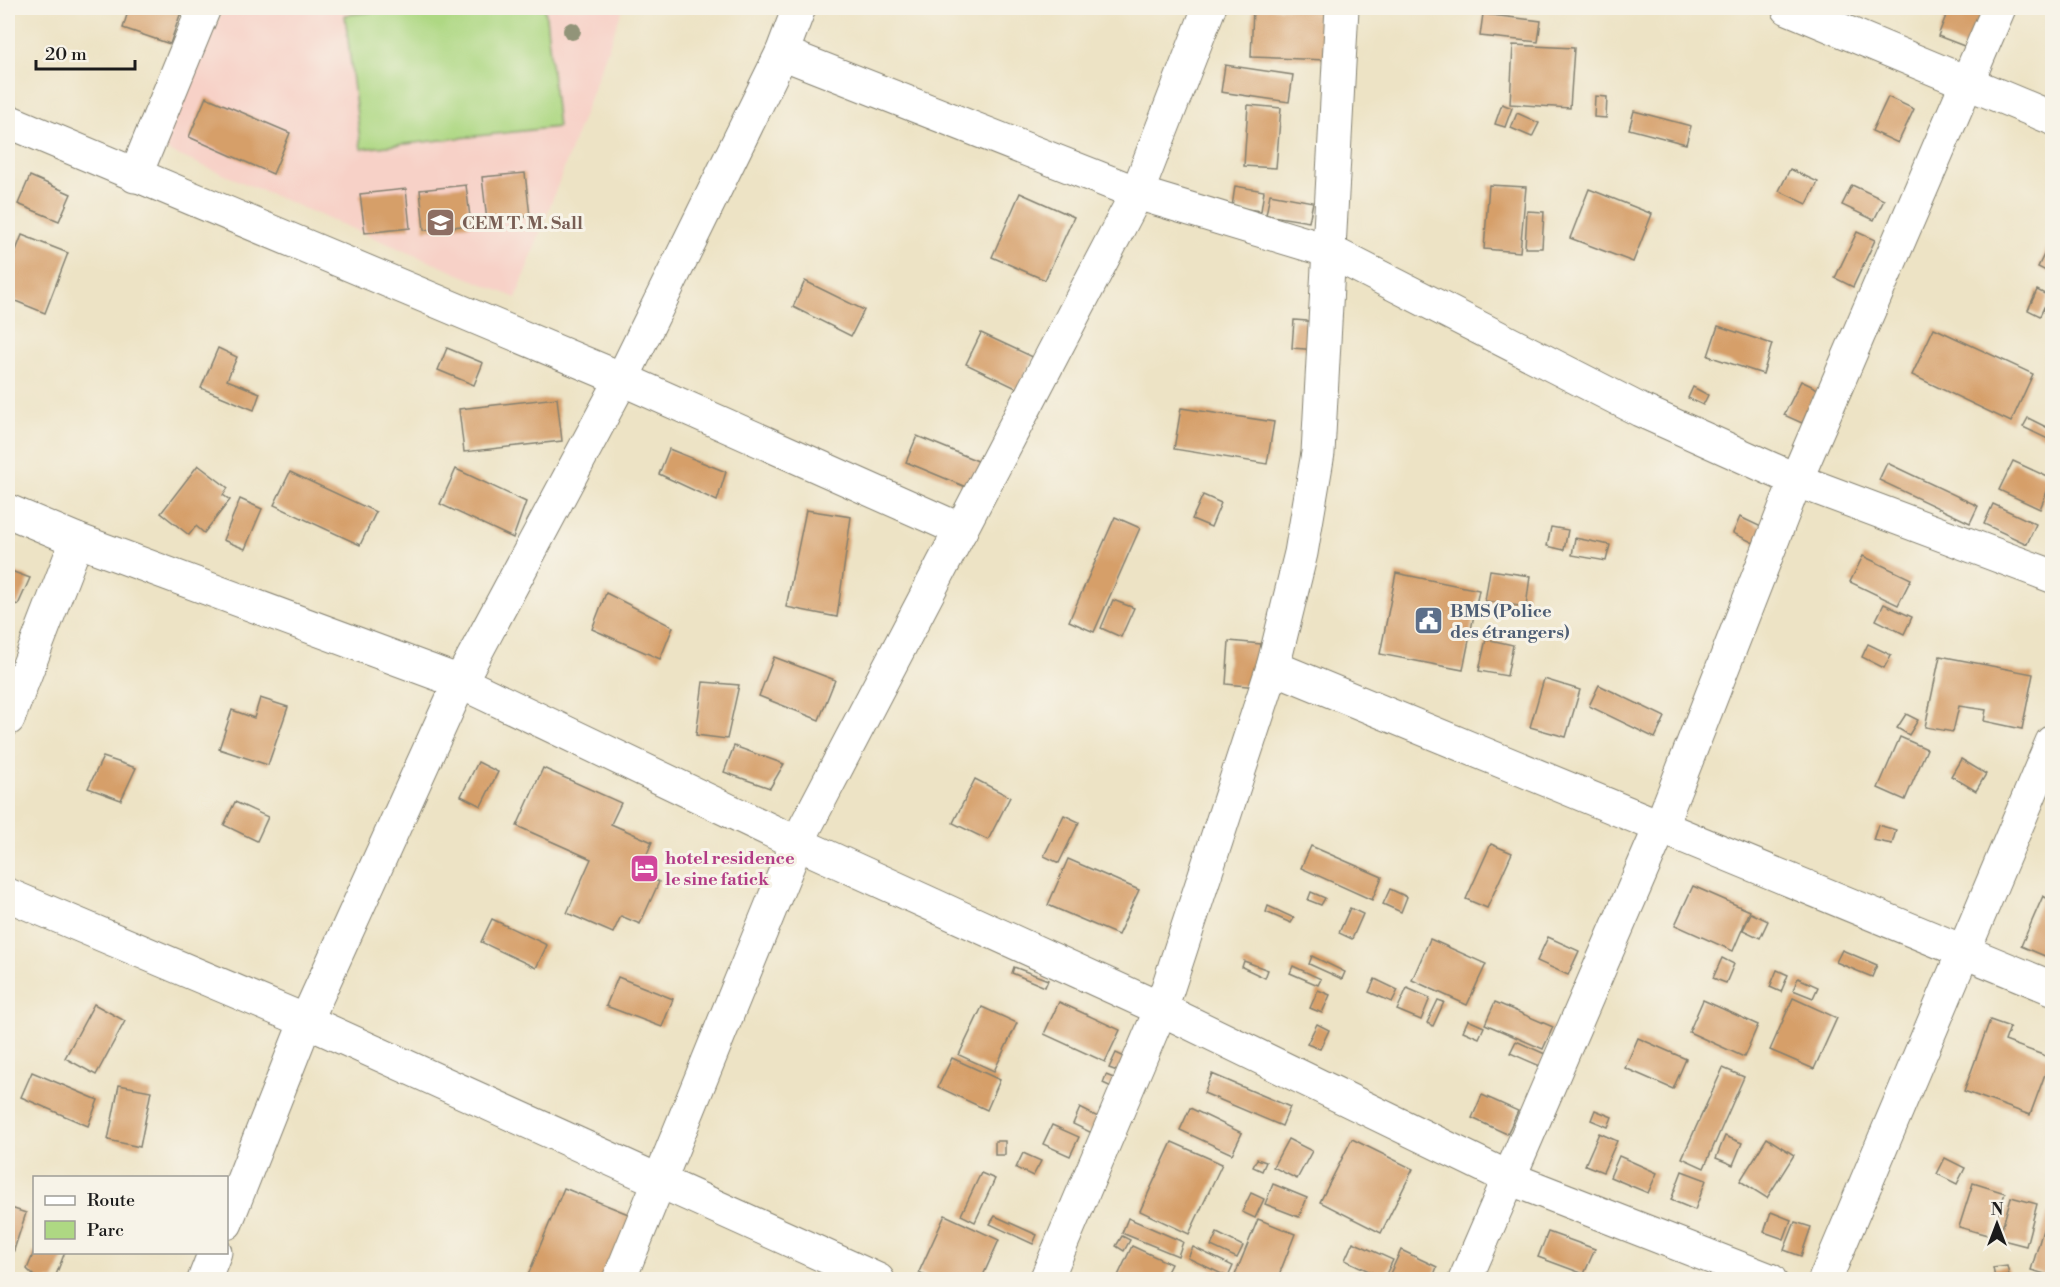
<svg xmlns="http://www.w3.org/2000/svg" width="2060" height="1287" font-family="'Libre Bodoni',serif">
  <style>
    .built { fill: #f7d1c7 }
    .green { fill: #aed883; stroke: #657a50; stroke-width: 1.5 }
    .building { fill: #d69f69 }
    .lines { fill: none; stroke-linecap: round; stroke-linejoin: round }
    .minor-casing { stroke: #848070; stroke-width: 35 }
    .tertiary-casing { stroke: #848070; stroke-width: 35 }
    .minor { stroke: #fff; stroke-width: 33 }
    .tertiary { stroke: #fff; stroke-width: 33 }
    .tree { fill: #929479 }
    .labels { text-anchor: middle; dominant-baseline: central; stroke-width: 6; stroke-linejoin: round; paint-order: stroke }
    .education-label { font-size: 18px; font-weight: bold; fill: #785e54; stroke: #f7f3e8; text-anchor: start }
    .service-label { font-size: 18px; font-weight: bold; fill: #4e5e75; stroke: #f7f3e8; text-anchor: start }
    .hotel-label { font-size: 18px; font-weight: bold; fill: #b23c85; stroke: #f7f3e8; text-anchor: start }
  </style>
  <rect width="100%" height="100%" fill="#f7f3e8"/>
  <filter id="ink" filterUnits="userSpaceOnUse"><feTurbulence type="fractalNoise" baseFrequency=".0167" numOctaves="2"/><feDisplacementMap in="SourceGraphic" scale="12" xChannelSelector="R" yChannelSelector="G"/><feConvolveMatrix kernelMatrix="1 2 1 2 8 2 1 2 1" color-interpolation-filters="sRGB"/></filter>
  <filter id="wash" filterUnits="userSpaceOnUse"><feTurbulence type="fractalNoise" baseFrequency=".008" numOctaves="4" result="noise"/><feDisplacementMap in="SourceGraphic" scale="24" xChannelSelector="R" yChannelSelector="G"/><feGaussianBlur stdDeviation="1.35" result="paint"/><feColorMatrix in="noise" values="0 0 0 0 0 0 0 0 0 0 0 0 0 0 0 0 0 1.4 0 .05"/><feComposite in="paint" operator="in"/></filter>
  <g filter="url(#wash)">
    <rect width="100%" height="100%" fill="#ede3c5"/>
    <!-- built -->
    <polygon class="built" points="223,8 623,8 516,298 161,148"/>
    <!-- green -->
    <polygon class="green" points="409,8 545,8 558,127 361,149 345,15"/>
    <g id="blocks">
      <!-- building -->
      <g class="building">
        <polygon points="129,8 168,8 181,12 170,44 123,28"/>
        <polygon points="1253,8 1329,8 1327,60 1251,57"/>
        <polygon points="1949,8 1989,8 1972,49 1938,36"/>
        <polygon points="1483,14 1541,21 1538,42 1480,36"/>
        <polygon points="1513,45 1574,48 1570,108 1510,104"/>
        <polygon points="1225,65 1293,75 1289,102 1221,92"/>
        <polygon points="1595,96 1607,97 1606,118 1594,117"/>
        <polygon points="206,97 290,133 273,174 189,137"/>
        <polygon points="1888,97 1914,109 1898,143 1872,131"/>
        <polygon points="1502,104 1512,108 1505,127 1495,124"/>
        <polygon points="1248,105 1281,108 1276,168 1244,166"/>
        <polygon points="1634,111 1691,126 1686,144 1629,129"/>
        <polygon points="1517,113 1539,123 1532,137 1511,128"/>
        <polygon points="1790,169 1818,182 1807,204 1779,191"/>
        <polygon points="525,173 530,216 487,221 482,177"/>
        <polygon points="30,176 71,194 59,221 18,204"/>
        <polygon points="466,185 471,225 424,230 420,190"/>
        <polygon points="1489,185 1526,187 1520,252 1484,249"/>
        <polygon points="1852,185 1884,200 1874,220 1842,205"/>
        <polygon points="1235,186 1264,191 1261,211 1232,207"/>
        <polygon points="406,189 410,228 365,233 360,194"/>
        <polygon points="1589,189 1652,214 1633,262 1570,238"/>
        <polygon points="1020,193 1074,217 1045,280 992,257"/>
        <polygon points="1270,194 1313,202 1309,222 1266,215"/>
        <polygon points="1527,211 1544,212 1542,248 1525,248"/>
        <polygon points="1857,232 1875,240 1853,287 1835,278"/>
        <polygon points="22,235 68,253 45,313 8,298 8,271"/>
        <polygon points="2052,238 2052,274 2038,267"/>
        <polygon points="805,281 864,310 851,336 793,307"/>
        <polygon points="2037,290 2049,296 2040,316 2028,310"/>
        <polygon points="1294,320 1320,322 1318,350 1292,348"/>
        <polygon points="1718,326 1772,344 1763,374 1708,356"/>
        <polygon points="1934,328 2033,374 2011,422 1912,375"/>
        <polygon points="981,333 1033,357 1018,389 966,364"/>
        <polygon points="218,348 237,357 227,380 260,393 254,410 201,388"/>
        <polygon points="447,348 483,363 474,385 438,370"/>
        <polygon points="1801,381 1818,389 1802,423 1784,415"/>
        <polygon points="1693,387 1708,395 1703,405 1688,398"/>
        <polygon points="557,398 562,441 464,452 459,409"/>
        <polygon points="1181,408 1274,422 1267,464 1174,449"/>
        <polygon points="2028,418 2052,430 2052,441 2023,427"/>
        <polygon points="917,436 985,464 973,490 906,462"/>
        <polygon points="669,449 726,472 717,501 659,474"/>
        <polygon points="2013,461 2052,479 2040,509 1999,490"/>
        <polygon points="1887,463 1978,506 1970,523 1879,480"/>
        <polygon points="198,465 228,488 223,495 230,500 204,533 196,526 189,535 161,513"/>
        <polygon points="456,469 526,502 513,538 440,504"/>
        <polygon points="290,472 376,512 360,545 274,505"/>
        <polygon points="1203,495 1221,503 1211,527 1192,519"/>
        <polygon points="240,499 262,509 245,549 223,540"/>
        <polygon points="1993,504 2036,524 2027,544 1984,524"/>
        <polygon points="806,510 851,517 837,617 786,607"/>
        <polygon points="1115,517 1140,528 1094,632 1069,621"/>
        <polygon points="1740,517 1772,532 1764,548 1733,533"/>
        <polygon points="1551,527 1568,530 1564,550 1547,546"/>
        <polygon points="1575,538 1610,545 1606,561 1572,555"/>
        <polygon points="1863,556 1911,579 1898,605 1850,582"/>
        <polygon points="1490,570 1530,576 1526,607 1485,601"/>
        <polygon points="11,571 30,578 18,605 8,601 8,579"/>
        <polygon points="1396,573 1479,590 1463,670 1380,654"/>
        <polygon points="606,593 673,627 660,659 592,629"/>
        <polygon points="1113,600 1134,608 1121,637 1101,628"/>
        <polygon points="1884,604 1912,617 1904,634 1876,620"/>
        <polygon points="1486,639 1513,645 1507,676 1479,671"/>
        <polygon points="1229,641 1261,644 1258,687 1226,684"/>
        <polygon points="1868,644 1891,655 1884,668 1862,657"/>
        <polygon points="1940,656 2033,674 2022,729 1984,721 1986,710 1959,706 1953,732 1925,727"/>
        <polygon points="774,657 835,680 819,720 759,696"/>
        <polygon points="1544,679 1580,690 1566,737 1530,727"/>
        <polygon points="703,682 739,685 727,739 696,735"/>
        <polygon points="1599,685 1665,717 1655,738 1589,706"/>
        <polygon points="260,698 288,707 268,765 219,749 232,710 254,718"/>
        <polygon points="1906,714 1918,720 1909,735 1897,728"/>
        <polygon points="1900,737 1927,749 1905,800 1878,788"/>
        <polygon points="734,746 784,764 770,788 724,772"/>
        <polygon points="103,757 136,768 121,800 88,788"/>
        <polygon points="1961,759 1986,774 1976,791 1951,776"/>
        <polygon points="478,762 498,772 481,806 461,796"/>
        <polygon points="543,768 621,803 611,824 652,842 639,873 659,882 640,924 621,916 613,933 567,913 591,859 517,826"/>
        <polygon points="975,779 1010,797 988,840 953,823"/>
        <polygon points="235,802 268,817 257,841 224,825"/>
        <polygon points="1064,815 1079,822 1059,863 1044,856"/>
        <polygon points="1878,825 1896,830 1892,844 1873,840"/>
        <polygon points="1491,844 1512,853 1487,908 1466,899"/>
        <polygon points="1311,846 1382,877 1372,900 1301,868"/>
        <polygon points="1068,859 1139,890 1118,935 1048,905"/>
        <polygon points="1693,886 1750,911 1733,951 1675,925"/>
        <polygon points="1390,889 1407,897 1401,912 1383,904"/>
        <polygon points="1311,892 1325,898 1321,905 1308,900"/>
        <polygon points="2043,896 2052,901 2052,959 2021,946"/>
        <polygon points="1268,906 1294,918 1291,923 1266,912"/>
        <polygon points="1350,908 1363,914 1352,939 1339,933"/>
        <polygon points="1751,913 1768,921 1760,938 1743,930"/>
        <polygon points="492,919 547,945 536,968 481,942"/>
        <polygon points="1548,937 1579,951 1568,975 1537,961"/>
        <polygon points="1430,939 1486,964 1467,1005 1412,980"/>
        <polygon points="1842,950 1877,965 1872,977 1836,962"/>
        <polygon points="1312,956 1345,972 1342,979 1309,964"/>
        <polygon points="1722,958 1734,964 1726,983 1713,978"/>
        <polygon points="1244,961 1268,970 1265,978 1242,967"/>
        <polygon points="1293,966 1321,979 1318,985 1290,973"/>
        <polygon points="1014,967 1048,980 1045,987 1012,973"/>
        <polygon points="1777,970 1788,975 1781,992 1770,987"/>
        <polygon points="618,977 673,999 662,1027 606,1006"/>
        <polygon points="1798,978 1818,987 1813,998 1793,990"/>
        <polygon points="1375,979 1398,990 1392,1002 1369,992"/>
        <polygon points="1407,988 1430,998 1421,1020 1397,1010"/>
        <polygon points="1318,990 1330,995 1322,1013 1310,1008"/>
        <polygon points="1793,998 1837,1018 1814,1069 1770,1050"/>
        <polygon points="1438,1000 1444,1002 1433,1026 1427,1023"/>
        <polygon points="1703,1000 1758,1025 1744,1057 1689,1032"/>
        <polygon points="1059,1002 1120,1030 1105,1062 1044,1034"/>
        <polygon points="1495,1002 1553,1027 1543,1049 1485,1024"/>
        <polygon points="94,1004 125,1021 96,1075 65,1058"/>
        <polygon points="982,1007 1017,1023 994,1071 959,1055"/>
        <polygon points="1468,1020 1484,1027 1479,1038 1463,1031"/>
        <polygon points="1990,1020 2010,1027 2005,1041 2051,1058 2030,1115 1964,1091"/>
        <polygon points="1317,1024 1329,1030 1320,1049 1307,1044"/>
        <polygon points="1638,1038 1686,1059 1673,1089 1625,1068"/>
        <polygon points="1516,1041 1545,1054 1540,1066 1510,1053"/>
        <polygon points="1116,1053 1127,1058 1120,1072 1109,1068"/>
        <polygon points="952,1058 1000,1080 987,1110 938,1087"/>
        <polygon points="1723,1068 1744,1077 1704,1168 1682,1158"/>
        <polygon points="32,1072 98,1100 88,1126 21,1097"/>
        <polygon points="1212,1074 1290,1107 1282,1126 1204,1093"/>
        <polygon points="1106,1075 1126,1083 1122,1092 1103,1083"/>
        <polygon points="119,1085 151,1091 140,1147 108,1140"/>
        <polygon points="1482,1095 1518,1111 1507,1134 1472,1118"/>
        <polygon points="1080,1108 1102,1119 1094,1134 1073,1124"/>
        <polygon points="1190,1108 1242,1133 1232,1154 1180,1130"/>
        <polygon points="1595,1110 1612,1117 1608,1127 1591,1120"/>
        <polygon points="1052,1125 1079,1137 1070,1156 1043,1144"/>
        <polygon points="1599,1133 1617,1141 1603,1172 1585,1165"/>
        <polygon points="1725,1136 1742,1143 1733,1165 1716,1158"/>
        <polygon points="1767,1138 1794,1155 1767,1198 1740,1181"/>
        <polygon points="1288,1139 1312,1151 1297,1179 1273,1167"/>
        <polygon points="1352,1139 1413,1169 1381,1233 1320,1202"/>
        <rect x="995" y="1141" width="10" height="14"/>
        <polygon points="1172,1142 1222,1164 1189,1234 1140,1211"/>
        <polygon points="1023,1153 1041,1161 1033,1176 1016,1168"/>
        <polygon points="1619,1156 1657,1173 1648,1193 1610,1177"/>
        <polygon points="1945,1158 1965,1168 1957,1184 1937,1174"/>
        <polygon points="1257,1159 1266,1162 1262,1171 1253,1167"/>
        <polygon points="1682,1171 1706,1180 1695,1210 1671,1200"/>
        <polygon points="981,1173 995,1179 975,1222 961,1215"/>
        <polygon points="1973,1183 2005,1193 1991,1236 1959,1227"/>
        <polygon points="1273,1184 1307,1198 1299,1217 1265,1204"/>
        <polygon points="564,1188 638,1218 613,1280 526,1280"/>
        <polygon points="1251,1193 1264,1199 1255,1218 1242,1212"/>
        <polygon points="2011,1197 2037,1204 2026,1246 1999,1239"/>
        <polygon points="8,1207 26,1213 12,1256 8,1255"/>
        <polygon points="1771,1212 1791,1220 1784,1239 1764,1232"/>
        <polygon points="2048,1213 2052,1215 2052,1276 2031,1270"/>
        <polygon points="945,1215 999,1240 981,1280 935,1280 919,1272"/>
        <polygon points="995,1216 1037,1235 1033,1244 990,1224"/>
        <polygon points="1128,1218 1183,1242 1178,1256 1122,1233"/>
        <polygon points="1258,1219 1295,1234 1277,1280 1233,1280"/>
        <polygon points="1795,1222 1811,1227 1801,1256 1784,1250"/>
        <polygon points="1548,1232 1595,1249 1584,1274 1538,1257"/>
        <polygon points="1217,1233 1243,1246 1237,1258 1211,1246"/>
        <polygon points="1122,1236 1130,1240 1124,1251 1116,1246"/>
        <polygon points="1353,1242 1393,1260 1384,1278 1345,1260"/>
        <polygon points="1132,1246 1171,1264 1163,1280 1116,1280"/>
        <polygon points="1193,1247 1233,1266 1228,1277 1188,1258"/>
        <polygon points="1401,1250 1437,1267 1432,1280 1387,1280"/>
        <polygon points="34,1252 65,1252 54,1280 38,1280 27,1269"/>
        <polygon points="2007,1266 2009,1275 1995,1278 1993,1268"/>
      </g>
    </g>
  </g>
  <g filter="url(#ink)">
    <use href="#blocks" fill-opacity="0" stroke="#848070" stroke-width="1.5"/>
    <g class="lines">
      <defs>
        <g id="minor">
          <polyline points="1788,8 2052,118"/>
          <polyline points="782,53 1137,193 1329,251 1640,410 1796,480 2052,576"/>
          <polyline points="8,121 622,379 961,530"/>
          <polyline points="135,176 204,8"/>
          <polyline points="8,511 77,540 460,682 797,843 1161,1009 1509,1178 1770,1280"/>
          <polyline points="1273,667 2052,988"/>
          <polyline points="8,719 77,540"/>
          <polyline points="8,895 306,1021 878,1280"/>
          <polyline points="226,1223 306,1021 460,682 622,379 782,53 799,8"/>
          <polyline points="204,1280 215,1252"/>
          <polyline points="619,1280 797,843 1137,193 1209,8"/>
          <polyline points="1465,1280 1660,828 1796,480 1999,8"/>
          <polyline points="1825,1280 2052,742"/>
        </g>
        <polyline id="tertiary" points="1046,1280 1161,1009 1273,667 1301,553 1318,453 1342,8"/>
      </defs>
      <!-- minor casing -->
      <use href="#minor" class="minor-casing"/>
      <!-- tertiary casing -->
      <use href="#tertiary" class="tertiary-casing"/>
      <!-- minor -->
      <use href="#minor" class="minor"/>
      <!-- tertiary -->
      <use href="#tertiary" class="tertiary"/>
    </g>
    <!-- trees -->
    <circle class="tree" cx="572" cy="31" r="9"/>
  </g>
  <!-- icons -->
  <defs>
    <symbol id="school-square" viewBox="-11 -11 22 22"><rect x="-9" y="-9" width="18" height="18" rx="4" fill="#8d6e63" stroke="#f7f3e8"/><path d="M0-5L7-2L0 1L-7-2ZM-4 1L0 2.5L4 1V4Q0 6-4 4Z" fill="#fff"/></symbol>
    <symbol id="civic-square" viewBox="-11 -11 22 22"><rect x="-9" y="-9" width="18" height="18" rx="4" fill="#5c6f8a" stroke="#f7f3e8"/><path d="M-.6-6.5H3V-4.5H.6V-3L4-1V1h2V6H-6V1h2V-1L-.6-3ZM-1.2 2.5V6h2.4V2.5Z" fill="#fff"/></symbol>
    <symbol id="hotel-square" viewBox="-11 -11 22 22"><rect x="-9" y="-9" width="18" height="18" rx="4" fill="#d1479c" stroke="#f7f3e8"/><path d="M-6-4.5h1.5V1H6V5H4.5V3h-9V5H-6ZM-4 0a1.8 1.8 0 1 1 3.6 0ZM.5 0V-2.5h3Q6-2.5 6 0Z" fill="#fff"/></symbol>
  </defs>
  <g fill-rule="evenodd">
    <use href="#school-square" x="424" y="206" width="33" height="33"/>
    <use href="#civic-square" x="1412" y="604" width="33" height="33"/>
    <use href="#hotel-square" x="628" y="852" width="33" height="33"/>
  </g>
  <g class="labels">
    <!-- education labels -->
    <g class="education-label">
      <text x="462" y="223">CEM T. M. Sall</text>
    </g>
    <!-- service labels -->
    <g class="service-label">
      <text x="1450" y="611">BMS (Police<tspan x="1450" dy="21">des étrangers)</tspan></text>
    </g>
    <!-- hotel labels -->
    <g class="hotel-label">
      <text x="665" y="858">hotel residence<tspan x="665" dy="21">le sine fatick</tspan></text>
    </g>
  </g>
  <!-- margin -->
  <rect width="2060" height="1287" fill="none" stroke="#f7f3e8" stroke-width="30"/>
  <!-- legend -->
  <rect x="33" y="1176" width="195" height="78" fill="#f7f3e8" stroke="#9f9d96" stroke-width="1.5"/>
  <rect x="45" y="1196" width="30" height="9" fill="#ffffff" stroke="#9f9d96" stroke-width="1.5"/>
  <text x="87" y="1206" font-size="18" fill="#1c1c1c">Route</text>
  <rect x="45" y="1221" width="30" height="18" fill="#aed883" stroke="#9f9d96" stroke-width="1.5"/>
  <text x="87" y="1236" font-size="18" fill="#1c1c1c">Parc</text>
  <!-- north arrow -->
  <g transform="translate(1997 1224)" stroke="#f7f3e8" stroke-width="4.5" paint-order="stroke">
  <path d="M0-4.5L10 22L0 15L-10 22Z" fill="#1c1c1c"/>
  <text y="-9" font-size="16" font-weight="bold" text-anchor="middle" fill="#1c1c1c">N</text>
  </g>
  <!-- scale -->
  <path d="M36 60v9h99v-9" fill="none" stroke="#1c1c1c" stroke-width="3"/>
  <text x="45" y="60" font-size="18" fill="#1c1c1c" stroke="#f7f3e8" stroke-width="4.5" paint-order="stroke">20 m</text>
</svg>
